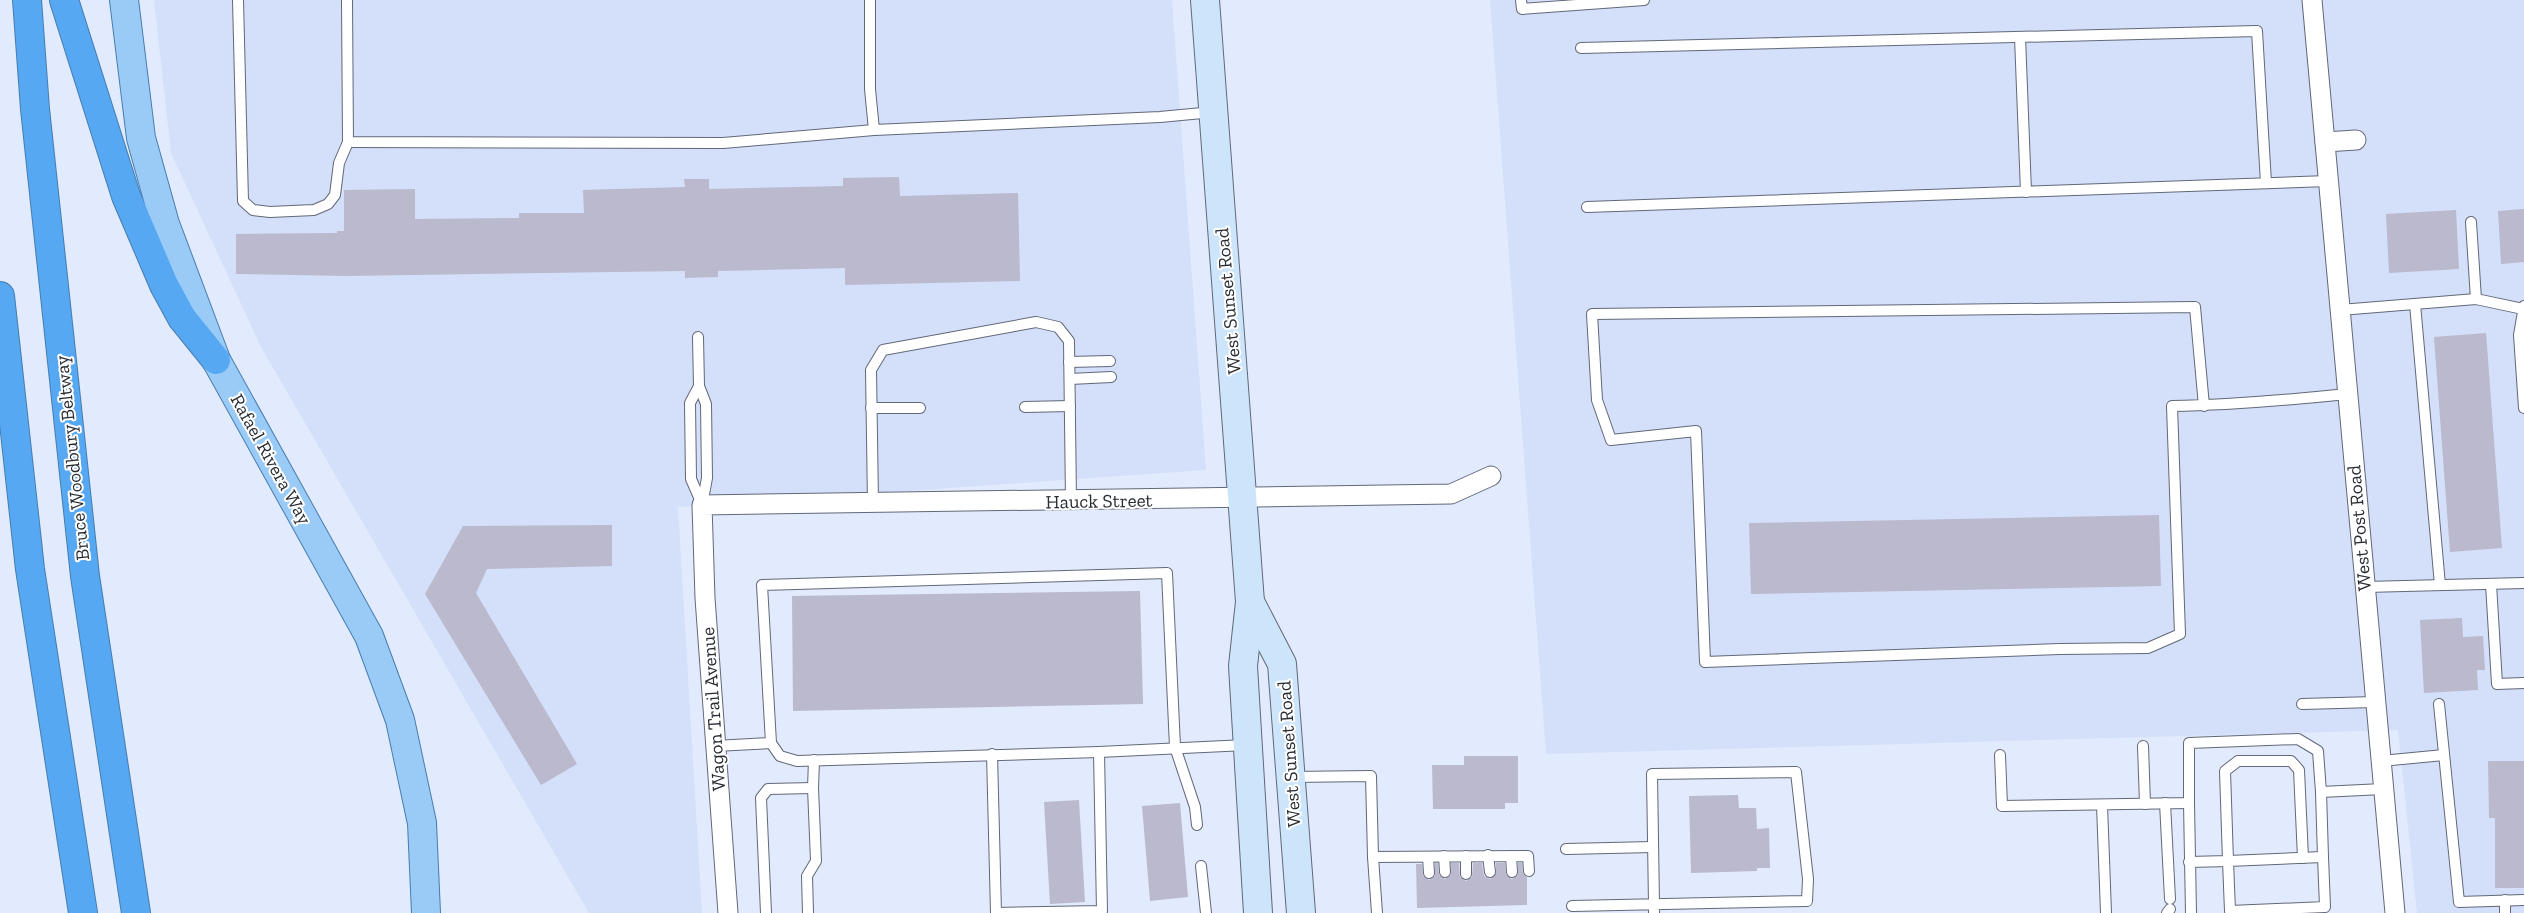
<svg xmlns="http://www.w3.org/2000/svg" width="2524" height="913" font-family="'Zilla Slab',serif">
  <style>
    .built { fill: #d4dff9 }
    .building { fill: #bab9cd }
    .lines { fill: none; stroke-linecap: round; stroke-linejoin: round }
    .lane-casing { stroke: #616878; stroke-width: 12 }
    .street-casing { stroke: #616878; stroke-width: 21 }
    .secondary-casing { stroke: #616878; stroke-width: 30 }
    .primary-casing { stroke: #467daf; stroke-width: 30 }
    .highway-casing { stroke: #467daf; stroke-width: 30 }
    .lane { stroke: #fff; stroke-width: 10 }
    .street { stroke: #fff; stroke-width: 19 }
    .secondary { stroke: #cce5fb; stroke-width: 28 }
    .primary { stroke: #9acbf7; stroke-width: 28 }
    .highway { stroke: #56a8f2; stroke-width: 28 }
    .labels { text-anchor: middle; dominant-baseline: central; stroke-width: 4; stroke-linejoin: round; paint-order: stroke }
    .street-label { font-size: 19px; fill: #292c33; stroke: #fff }
  </style>
  <rect width="100%" height="100%" fill="#e2eafd"/>
  <!-- built -->
  <g class="built">
    <polygon points="154,0 1172,0 1206,470 678,507 702,913 589,913 261,347 171,153"/>
    <polygon points="1490,0 2524,0 2524,913 2417,913 2398,730 1546,754"/>
  </g>
  <!-- building -->
  <g class="building">
    <polygon points="899,177 900,196 1018,193 1020,281 845,285 845,268 718,271 718,277 685,278 685,271 346,276 236,274 236,234 337,233 337,231 344,231 344,190 415,189 415,219 519,218 519,213 584,213 583,190 685,187 684,179 709,179 709,189 843,186 843,178"/>
    <polygon points="2524,209 2524,262 2501,264 2498,211"/>
    <polygon points="2456,210 2459,269 2389,273 2386,214"/>
    <polygon points="2486,333 2502,548 2450,552 2434,337"/>
    <polygon points="2159,515 2161,586 1751,594 1749,523"/>
    <polygon points="612,525 612,566 487,569 476,593 577,764 541,785 425,594 463,526"/>
    <polygon points="1140,591 1143,704 793,711 792,596"/>
    <polygon points="2462,618 2463,637 2483,636 2485,670 2477,670 2478,690 2424,693 2420,620"/>
    <polygon points="1464,756 1518,756 1518,803 1505,803 1505,809 1433,809 1432,765 1464,765"/>
    <polygon points="2488,761 2524,761 2524,888 2495,888 2495,818 2489,818"/>
    <polygon points="1738,795 1739,808 1756,808 1757,829 1769,828 1770,868 1757,868 1757,871 1691,873 1689,796"/>
    <polygon points="1079,800 1085,902 1050,904 1044,802"/>
    <polygon points="1180,803 1188,897 1150,901 1142,806"/>
    <polygon points="1435,863 1438,863 1439,875 1445,879 1451,875 1451,863 1459,863 1460,877 1466,881 1472,877 1473,863 1482,863 1484,876 1490,879 1496,874 1496,863 1505,863 1506,875 1512,879 1518,875 1518,863 1522,863 1523,874 1527,877 1527,905 1417,908 1416,864 1422,864 1423,876 1429,880 1435,876"/>
  </g>
  <g class="lines">
    <defs>
      <g id="lane">
        <polyline points="238,0 243,201 253,210 270,212 314,210 328,204 335,195 339,163 348,142"/>
        <polyline points="347,0 348,142 723,143 874,130 1160,117 1213,112"/>
        <polyline points="870,0 870,89 874,130"/>
        <polyline points="1521,0 1522,9 1644,0"/>
        <polyline points="2020,37 2026,192"/>
        <polyline points="1581,48 2257,31 2266,183"/>
        <polyline points="1587,207 2328,181"/>
        <polyline points="2471,222 2476,299"/>
        <polyline points="2415,304 2440,585"/>
        <polyline points="2524,306 2519,335 2524,408"/>
        <polyline points="2340,310 2476,299 2523,309"/>
        <polyline points="698,337 699,386 706,404 707,478 702,505"/>
        <polyline points="1069,362 1110,361"/>
        <polyline points="1070,379 1111,377"/>
        <polyline points="699,386 690,403 691,479 702,504"/>
        <path d="M2204,406l-9,-99 -603,7 5,86 14,40 85,-9 9,231 355,-13 88,-1 32,-14 -8,-228c59,-1 117,-6 175,-12"/>
        <polyline points="1025,407 1070,406"/>
        <polyline points="871,408 920,408"/>
        <polyline points="873,504 871,370 883,350 1036,322 1058,327 1069,341 1071,501"/>
        <polyline points="2491,584 2497,684 2524,683"/>
        <polyline points="2365,587 2524,583"/>
        <polyline points="2302,704 2375,702"/>
        <polyline points="2439,704 2459,902 2524,900"/>
        <polyline points="771,743 762,585 1167,573 1175,747 1195,807 1197,825"/>
        <polyline points="715,746 771,743 780,756 797,761 1099,752 1246,745"/>
        <polyline points="2143,746 2145,804"/>
        <polyline points="992,754 996,913"/>
        <polyline points="2000,755 2002,806 2189,803 2189,743 2298,739 2318,751 2321,792 2383,789"/>
        <polyline points="2381,761 2444,755"/>
        <polyline points="1291,777 1371,776 1373,857 1528,856 1529,871"/>
        <polyline points="2321,792 2323,857 2228,861 2230,911 2325,907 2323,857"/>
        <polyline points="2165,803 2170,899"/>
        <polyline points="2189,803 2191,913"/>
        <polyline points="2102,805 2106,913"/>
        <polyline points="1566,849 1653,847"/>
        <polyline points="1488,855 1490,872"/>
        <polyline points="1444,856 1445,872"/>
        <polyline points="1466,856 1466,874"/>
        <polyline points="1511,856 1512,872"/>
        <polyline points="1373,857 1377,913"/>
        <polyline points="1428,857 1429,873"/>
        <polyline points="2189,862 2228,861 2225,771 2238,761 2291,761 2299,770 2303,858"/>
        <polyline points="1201,866 1206,913"/>
        <polyline points="2505,900 2505,913"/>
        <polyline points="1572,906 1807,901 1808,879 1796,772 1652,774 1654,905 1654,913"/>
        <polyline points="766,913 761,798 768,789 813,788"/>
        <polyline points="808,913 807,876 816,861 813,788 814,760"/>
        <polyline points="996,913 1102,911 1099,752"/>
        <polyline points="2167,913 2170,909"/>
      </g>
      <g id="street">
        <polyline points="2312,0 2395,913"/>
        <polyline points="2325,142 2356,140"/>
        <polyline points="728,913 705,598 702,505 1451,494 1491,476"/>
      </g>
      <g id="secondary">
        <polyline points="1205,0 1250,602 1243,666 1258,913"/>
        <polyline points="1250,602 1282,664 1301,913"/>
      </g>
      <polyline id="primary" points="124,0 141,138 165,224 216,360 369,636 400,720 422,823 426,913"/>
      <g id="highway">
        <polyline points="27,0 35,109 85,576 136,913"/>
        <polyline points="64,0 126,196 164,285 182,318 216,360"/>
        <polyline points="0,296 30,569 83,913"/>
      </g>
    </defs>
    <!-- lane casing -->
    <use href="#lane" class="lane-casing"/>
    <!-- street casing -->
    <use href="#street" class="street-casing"/>
    <!-- secondary casing -->
    <use href="#secondary" class="secondary-casing"/>
    <!-- primary casing -->
    <use href="#primary" class="primary-casing"/>
    <!-- highway casing -->
    <use href="#highway" class="highway-casing"/>
    <!-- lane -->
    <use href="#lane" class="lane"/>
    <!-- street -->
    <use href="#street" class="street"/>
    <!-- secondary -->
    <use href="#secondary" class="secondary"/>
    <!-- primary -->
    <use href="#primary" class="primary"/>
    <!-- highway -->
    <use href="#highway" class="highway"/>
  </g>
  <g class="labels">
    <!-- street labels -->
    <g class="street-label">
      <text transform="translate(1228 301) rotate(-95)">West Sunset Road</text>
      <text transform="translate(72 458) rotate(-96)">Bruce Woodbury Beltway</text>
      <text transform="translate(271 459) rotate(61)">Rafael Rivera Way</text>
      <text transform="translate(1099 501) rotate(-1)">Hauck Street</text>
      <text transform="translate(2359 528) rotate(-95)">West Post Road</text>
      <text transform="translate(713 709) rotate(-94)">Wagon Trail Avenue</text>
      <text transform="translate(1289 754) rotate(-94)">West Sunset Road</text>
    </g>
  </g>
</svg>
